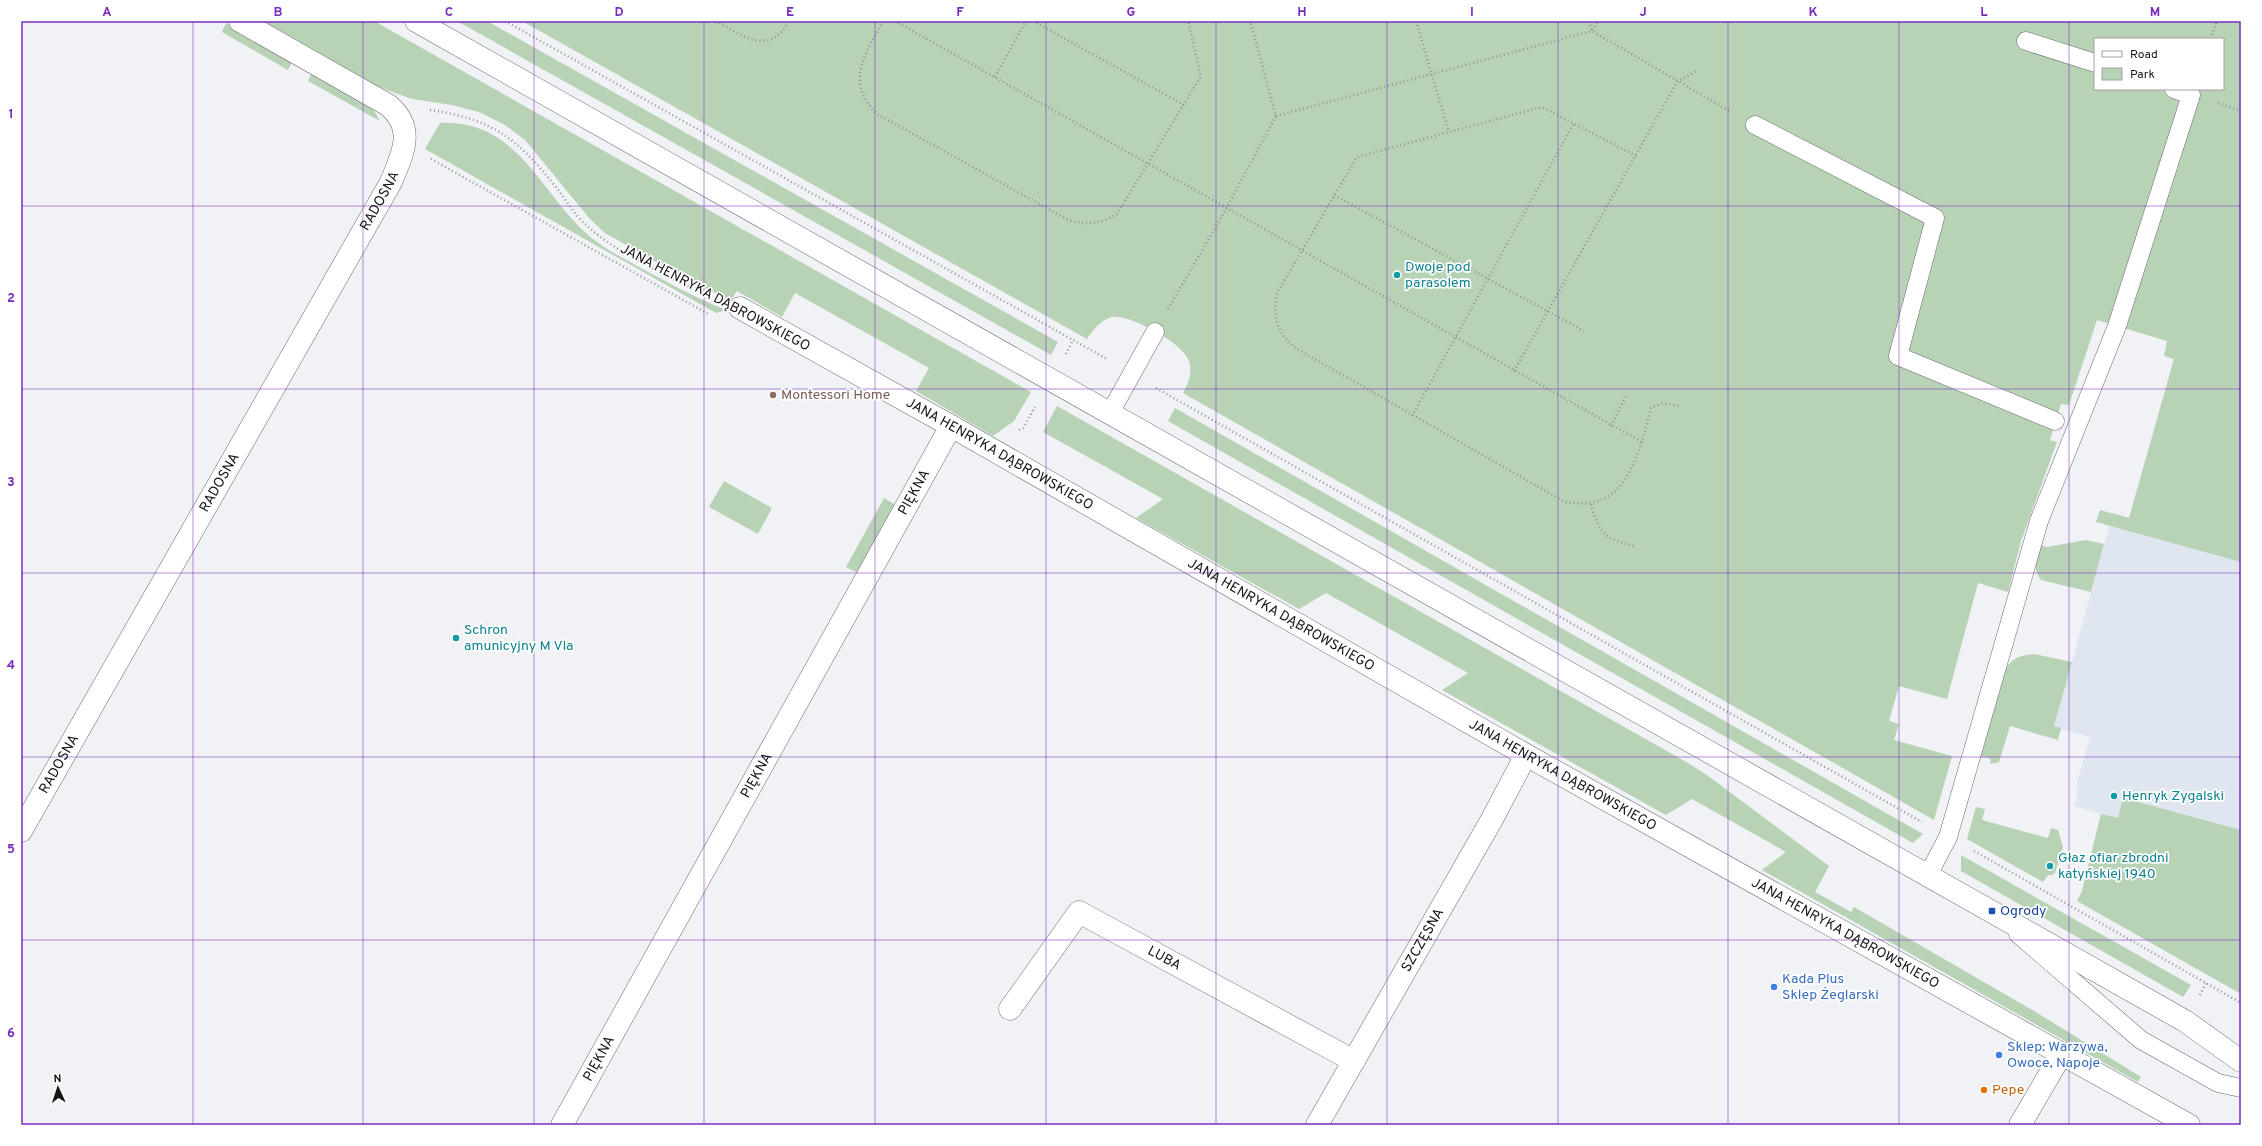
<svg xmlns="http://www.w3.org/2000/svg" width="2262" height="1146" font-family="Overpass,sans-serif">
  <style>
    .built { fill: #e0e6f0 }
    .green { fill: #b8d2b5; fill-rule: evenodd }
    .lines { fill: none; stroke-linecap: round; stroke-linejoin: round }
    .lane-casing { stroke: #6b6c6f; stroke-width: 19 }
    .street-casing { stroke: #6b6c6f; stroke-width: 23 }
    .secondary-casing { stroke: #6b6c6f; stroke-width: 23 }
    .path { stroke: #939496; stroke-width: 2.5; stroke-dasharray: 1 3; stroke-linecap: butt }
    .lane { stroke: #fff; stroke-width: 18 }
    .street { stroke: #fff; stroke-width: 22 }
    .secondary { stroke: #fff; stroke-width: 22 }
    .grid { fill: none; stroke: #7b2cbf; stroke-width: 1; stroke-opacity: 0.55 }
    .culture-dot { fill: #0f9aa8; stroke: #fff; stroke-width: 1.5 }
    .education-dot { fill: #8d6e63; stroke: #fff; stroke-width: 1.5 }
    .transit-dot { fill: #1a4fb4; stroke: #fff; stroke-width: 1.5 }
    .shop-dot { fill: #3f7fe0; stroke: #fff; stroke-width: 1.5 }
    .food-dot { fill: #e8710a; stroke: #fff; stroke-width: 1.5 }
    .labels { text-anchor: middle; dominant-baseline: central; stroke-width: 3.5; stroke-linejoin: round; paint-order: stroke }
    .street-label { font-size: 14px; fill: #141516; stroke: #fff }
    .culture-label { font-size: 14px; fill: #0d838f; stroke: #fff; text-anchor: start }
    .education-label { font-size: 14px; fill: #785e54; stroke: #fff; text-anchor: start }
    .transit-label { font-size: 14px; fill: #164399; stroke: #fff; text-anchor: start }
    .shop-label { font-size: 14px; fill: #366cbe; stroke: #fff; text-anchor: start }
    .food-label { font-size: 14px; fill: #c56008; stroke: #fff; text-anchor: start }
    .neatline { fill: none; stroke: #7b2cbf; stroke-width: 1.5 }
    .grid-label { font-size: 13px; text-anchor: middle; font-weight: bold; fill: #7b2cbf }
  </style>
  <rect width="100%" height="100%" fill="#f0f2f5"/>
  <!-- built -->
  <polygon class="built" points="2164,356 2241,373 2241,981 2082,891 2101,814 2074,806 2079,787 2076,786 2090,737 2054,727 2113,513 2129,518 2174,359"/>
  <!-- green -->
  <g class="green">
    <polygon points="259,21 374,21 1031,392 1014,421 993,436 916,391 929,368 795,293 782,317 737,291 731,300 690,281 605,233 590,219 525,140 505,125 479,112 452,105 412,99 373,85"/>
    <polygon points="457,21 487,21 1058,342 1051,355"/>
    <path d="M522,21h1719v541l-145,-40 4,-12 29,8 45,-159 -10,-3 3,-15 -70,-21 -28,85 -8,-1 -11,36 7,2 -36,99 -13,51 -30,-9 -31,116 -48,-13 -10,35 10,3 -5,16 58,16 -18,64 -751,-427c5,-9 10,-21 6,-32 -6,-18 -59,-47 -77,-44 -12,3 -19,13 -25,22zM2095,39h128v50h-128z"/>
    <polygon points="226,23 293,60 288,70 222,32"/>
    <polygon points="313,71 373,109 380,121 308,81"/>
    <path d="M440,123c83,-4 102,79 157,119 13,10 28,17 42,25 28,15 56,31 87,43l-10,3 -291,-164z"/>
    <polygon points="1057,406 1688,763 1707,775 1829,866 1815,892 1851,912 1854,907 2039,1014 2141,1077 2138,1082 1762,870 1786,852 1692,799 1666,815 1442,690 1468,673 1326,593 1299,609 1136,518 1163,499 1043,432"/>
    <polygon points="1175,408 1923,834 1913,843 1168,421"/>
    <polygon points="724,481 772,508 758,534 709,507"/>
    <polygon points="884,498 899,507 861,575 846,567"/>
    <path d="M2086,540l18,4 -13,48 -50,-12c-9,-13 -5,-22 -1,-35l7,2z"/>
    <path d="M2034,654l38,8 -18,64 7,2 -3,12 -48,-14 -11,36 -9,2 1,-5 -12,-3 23,-81c9,-16 14,-19 32,-21z"/>
    <polygon points="2123,798 2241,830 2241,994 2077,901 2082,891 2101,814 2118,818"/>
    <polygon points="1976,807 1985,809 1982,820 2048,838 2051,828 2058,830 2063,847 2055,873 2052,875 2048,875 2043,882 1967,839"/>
    <polygon points="1961,855 2191,985 2183,997 1961,871"/>
  </g>
  <g class="lines">
    <defs>
      <g id="lane">
        <polyline points="2026,41 2095,63"/>
        <polyline points="1755,125 1935,218 1898,356 2055,421"/>
        <polyline points="1110,413 1155,332"/>
        <polyline points="1928,875 1948,837 2039,521 2117,326 2191,95 2174,89"/>
        <polyline points="2018,934 2141,1040 2218,1083 2241,1088"/>
      </g>
      <g id="street">
        <path id="s1" d="M740,308l211,118 575,329 663,370"/>
        <path id="s2" d="M21,831l370,-649c12,-29 25,-54 -3,-77l-148,-84"/>
        <path id="s3" d="M1010,1009l69,-97 275,149"/>
        <path id="s4" d="M562,1125l389,-699"/>
        <path id="s5" d="M1317,1125l174,-304 35,-66"/>
        <polyline points="2020,1125 2062,1053"/>
      </g>
      <polyline id="secondary" points="416,21 2185,1021 2241,1061"/>
    </defs>
    <!-- lane casing -->
    <use href="#lane" class="lane-casing"/>
    <!-- street casing -->
    <use href="#street" class="street-casing"/>
    <!-- secondary casing -->
    <use href="#secondary" class="secondary-casing"/>
    <!-- path -->
    <g class="path">
      <polyline points="505,21 1107,359"/>
      <path d="M716,21c27,15 53,36 73,0"/>
      <path d="M883,21c-18,35 -39,60 -6,93l193,107c19,4 30,3 47,-7l84,-138 -13,-55"/>
      <polyline points="895,21 1642,442 1651,408 1664,403 1678,406"/>
      <polyline points="1033,21 1184,105"/>
      <polyline points="1416,21 1449,132"/>
      <polyline points="1589,21 1592,31 1731,112"/>
      <polyline points="2211,39 2217,21"/>
      <polyline points="995,77 1026,21"/>
      <polyline points="2218,103 2241,111"/>
      <path d="M430,110c62,9 87,28 125,76 10,12 19,28 30,38 32,30 87,55 127,73"/>
      <polyline points="1276,116 1592,31 1598,21"/>
      <path d="M1636,156l-94,-49 -185,50 -80,136c-5,24 0,41 20,56l268,153c48,8 63,-20 77,-60"/>
      <polyline points="431,159 710,315"/>
      <polyline points="1334,195 1584,331"/>
      <polyline points="1168,309 1226,209 1276,116 1250,21"/>
      <polyline points="1066,354 1073,340"/>
      <polyline points="1514,371 1677,82 1696,71"/>
      <polyline points="1156,388 1922,822"/>
      <polyline points="1412,416 1574,123"/>
      <polyline points="1611,426 1627,394"/>
      <polyline points="1019,430 1023,428 1035,407"/>
      <path d="M1591,504c8,30 14,35 43,42"/>
      <polyline points="1974,851 2241,1003"/>
      <polyline points="2200,995 2206,983"/>
    </g>
    <!-- lane -->
    <use href="#lane" class="lane"/>
    <!-- street -->
    <use href="#street" class="street"/>
    <!-- secondary -->
    <use href="#secondary" class="secondary"/>
  </g>
  <!-- grid -->
  <path class="grid" d="M193,21v1104M363,21v1104M534,21v1104M704,21v1104M875,21v1104M1046,21v1104M1216,21v1104M1387,21v1104M1558,21v1104M1728,21v1104M1899,21v1104M2069,21v1104M21,206h2220M21,389h2220M21,573h2220M21,757h2220M21,940h2220"/>
  <!-- markers -->
  <g class="culture-dot">
    <circle cx="1397" cy="275" r="4"/>
    <circle cx="456" cy="638" r="4"/>
    <circle cx="2114" cy="796" r="4"/>
    <circle cx="2050" cy="866" r="4"/>
  </g>
  <circle class="education-dot" cx="773" cy="395" r="4"/>
  <rect class="transit-dot" x="1988" y="907" width="8" height="8" rx="2"/>
  <g class="shop-dot">
    <circle cx="1774" cy="987" r="4"/>
    <circle cx="1999" cy="1055" r="4"/>
  </g>
  <circle class="food-dot" cx="1984" cy="1090" r="4"/>
  <g class="labels">
    <!-- street labels -->
    <g class="street-label">
      <text stroke="none"><textPath href="#s2" startOffset="725">RADOSNA</textPath></text>
      <text transform="translate(715 298) rotate(28)">JANA HENRYKA DĄBROWSKIEGO</text>
      <text stroke="none"><textPath href="#s1" startOffset="298">JANA HENRYKA DĄBROWSKIEGO</textPath></text>
      <text stroke="none"><textPath href="#s2" startOffset="401">RADOSNA</textPath></text>
      <text stroke="none"><textPath href="#s4" startOffset="724">PIĘKNA</textPath></text>
      <text stroke="none"><textPath href="#s1" startOffset="622">JANA HENRYKA DĄBROWSKIEGO</textPath></text>
      <text stroke="none"><textPath href="#s2" startOffset="77">RADOSNA</textPath></text>
      <text stroke="none"><textPath href="#s1" startOffset="946">JANA HENRYKA DĄBROWSKIEGO</textPath></text>
      <text stroke="none"><textPath href="#s4" startOffset="400">PIĘKNA</textPath></text>
      <text stroke="none"><textPath href="#s1" startOffset="1270">JANA HENRYKA DĄBROWSKIEGO</textPath></text>
      <text stroke="none"><textPath href="#s5" startOffset="213">SZCZĘSNA</textPath></text>
      <text stroke="none"><textPath href="#s3" startOffset="216">LUBA</textPath></text>
      <text stroke="none"><textPath href="#s4" startOffset="76">PIĘKNA</textPath></text>
    </g>
    <!-- culture labels -->
    <g class="culture-label">
      <text x="1405" y="267">Dwoje pod<tspan x="1405" dy="16">parasolem</tspan></text>
      <text x="464" y="630">Schron<tspan x="464" dy="16">amunicyjny M VIa</tspan></text>
      <text x="2122" y="796">Henryk Zygalski</text>
      <text x="2058" y="858">Głaz ofiar zbrodni<tspan x="2058" dy="16">katyńskiej 1940</tspan></text>
    </g>
    <!-- education labels -->
    <g class="education-label">
      <text x="781" y="395">Montessori Home</text>
    </g>
    <!-- transit labels -->
    <g class="transit-label">
      <text x="2000" y="911">Ogrody</text>
    </g>
    <!-- shop labels -->
    <g class="shop-label">
      <text x="1782" y="979">Kada Plus<tspan x="1782" dy="16">Sklep Żeglarski</tspan></text>
      <text x="2007" y="1047">Sklep: Warzywa,<tspan x="2007" dy="16">Owoce, Napoje</tspan></text>
    </g>
    <!-- food labels -->
    <g class="food-label">
      <text x="1992" y="1090">Pepe</text>
    </g>
  </g>
  <!-- border -->
  <rect width="2262" height="1146" fill="none" stroke="#ffffff" stroke-width="44"/>
  <!-- legend -->
  <rect x="2094" y="38" width="130" height="52" fill="#ffffff" stroke="#a1a1a2"/>
  <rect x="2102" y="51" width="20" height="6" fill="#ffffff" stroke="#a1a1a2"/>
  <text x="2130" y="58" font-size="12" fill="#141516">Road</text>
  <rect x="2102" y="68" width="20" height="12" fill="#b8d2b5" stroke="#a1a1a2"/>
  <text x="2130" y="78" font-size="12" fill="#141516">Park</text>
  <!-- north arrow -->
  <g transform="translate(58 1088) rotate(357)" stroke="#ffffff" stroke-width="3" paint-order="stroke">
  <path d="M0-3L7 15L0 10L-7 15Z" fill="#141516"/>
  <text y="-6" font-size="11" font-weight="bold" text-anchor="middle" fill="#141516">N</text>
  </g>
  <rect x="22" y="22" width="2218" height="1102" class="neatline"/>
  <g class="grid-label">
    <text x="107" y="16">A</text>
    <text x="278" y="16">B</text>
    <text x="449" y="16">C</text>
    <text x="619" y="16">D</text>
    <text x="790" y="16">E</text>
    <text x="960" y="16">F</text>
    <text x="1131" y="16">G</text>
    <text x="1302" y="16">H</text>
    <text x="1472" y="16">I</text>
    <text x="1643" y="16">J</text>
    <text x="1813" y="16">K</text>
    <text x="1984" y="16">L</text>
    <text x="2155" y="16">M</text>
    <text x="11" y="118">1</text>
    <text x="11" y="302">2</text>
    <text x="11" y="486">3</text>
    <text x="11" y="669">4</text>
    <text x="11" y="853">5</text>
    <text x="11" y="1037">6</text>
  </g>
</svg>
